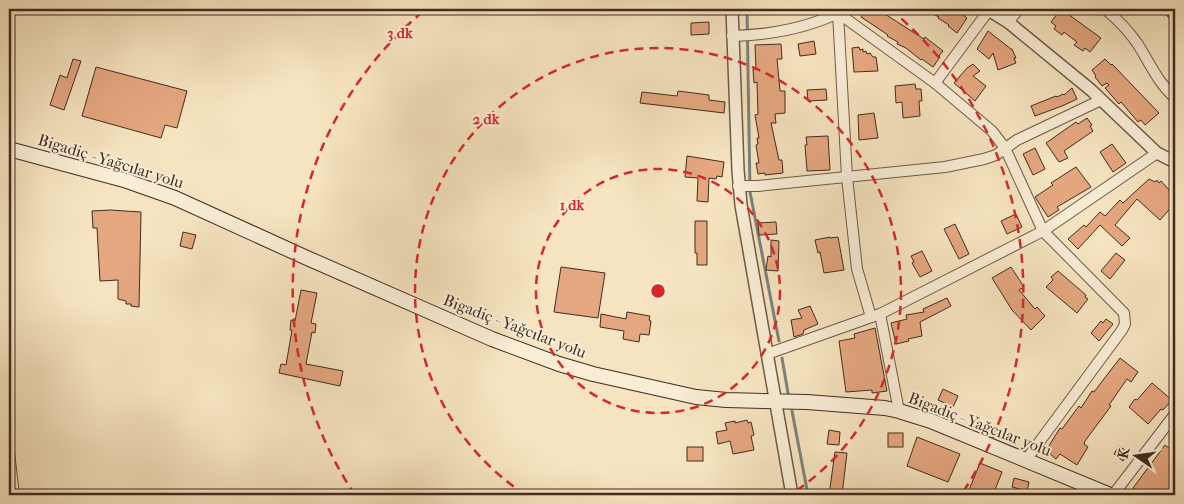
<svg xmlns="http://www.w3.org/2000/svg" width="1184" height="504" font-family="'IM FELL French Canon',serif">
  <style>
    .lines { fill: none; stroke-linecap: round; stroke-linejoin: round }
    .stream { stroke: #7b827e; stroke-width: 3 }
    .building { fill: #e5a780; stroke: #432b20 }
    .minor-casing { stroke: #705948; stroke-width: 12 }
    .tertiary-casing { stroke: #705948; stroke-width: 14 }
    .secondary-casing { stroke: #432b20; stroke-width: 16 }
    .minor { stroke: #f9edd6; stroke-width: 10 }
    .tertiary { stroke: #f9edd6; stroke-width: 11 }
    .secondary { stroke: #f9edd6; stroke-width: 14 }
    .ring { fill: none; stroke: #d62828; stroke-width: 2.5; stroke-dasharray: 9 6 }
    .labels { text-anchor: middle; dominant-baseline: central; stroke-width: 4; stroke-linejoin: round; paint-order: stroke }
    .street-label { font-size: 16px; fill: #432b20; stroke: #f9edd6 }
    .centre { fill: #d62828; stroke: #f9edd6; stroke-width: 2.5 }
    .ring-label { font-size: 15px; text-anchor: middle; font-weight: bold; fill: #d62828; stroke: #f9edd6; stroke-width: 4; stroke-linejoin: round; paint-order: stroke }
  </style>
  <rect width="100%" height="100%" fill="#f6e4c0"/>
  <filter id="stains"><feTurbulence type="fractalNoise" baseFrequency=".004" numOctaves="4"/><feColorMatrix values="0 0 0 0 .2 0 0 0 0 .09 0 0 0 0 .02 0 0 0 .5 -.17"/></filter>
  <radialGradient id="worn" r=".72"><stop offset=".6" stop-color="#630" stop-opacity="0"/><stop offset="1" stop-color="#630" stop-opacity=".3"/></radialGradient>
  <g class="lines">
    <!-- stream -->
    <g class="stream">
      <polyline points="747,9 750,192 779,341"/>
      <polyline points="782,358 788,393"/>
      <polyline points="792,411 808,495"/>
    </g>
  </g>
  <!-- building -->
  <g class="building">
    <polygon points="866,9 877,9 924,39 925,37 943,51 939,56 940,57 933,67 922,59 921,60 906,48 897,44 898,42 887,36 888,35 861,17"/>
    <polygon points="923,9 955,9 967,18 957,33 948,26 949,25 938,18 939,17"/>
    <polygon points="1061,9 1101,38 1090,52 1085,48 1083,51 1074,45 1077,42 1064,32 1062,35 1054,29 1056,26 1051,22"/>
    <polygon points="1161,9 1175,9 1175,14 1170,19"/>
    <polygon points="709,22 709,34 691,35 691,23"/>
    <polygon points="988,31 1011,49 1012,49 1016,58 1014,58 1016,63 998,70 993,53 989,59 977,49"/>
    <polygon points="814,41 816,54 800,56 798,44"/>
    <polygon points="781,44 782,59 777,59 780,91 785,91 785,113 775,114 776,123 771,123 779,160 782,160 783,173 765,175 765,173 758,174 756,163 759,163 756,145 758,144 757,138 759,138 755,115 758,114 757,82 754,83 753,69 756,69 755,45"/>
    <polygon points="859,47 860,50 863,49 863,52 866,51 867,54 870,53 873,57 876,57 878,71 854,72 852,48"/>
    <polygon points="73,59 81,61 64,110 50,105 60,75 67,78"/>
    <polygon points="1105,59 1111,65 1112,64 1159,113 1145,125 1141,120 1138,122 1121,102 1119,104 1105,88 1109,85 1107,83 1102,86 1095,77 1096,76 1092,70"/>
    <polygon points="973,64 980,71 973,76 986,86 975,101 954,83 967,68"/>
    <polygon points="96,67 187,91 177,128 165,125 161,138 82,116"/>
    <polygon points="915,84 916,89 921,89 922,101 919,101 920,116 903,118 902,102 896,103 895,86"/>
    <polygon points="1072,88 1077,99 1062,106 1035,116 1031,106 1056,96 1057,97 1063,94 1064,95"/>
    <polygon points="826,89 827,100 808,101 807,90"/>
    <polygon points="678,91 709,95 709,100 725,102 724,113 640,103 642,92 677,96"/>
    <polygon points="874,113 878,138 859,140 858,115"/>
    <polygon points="1087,118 1092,125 1090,126 1093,131 1064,151 1068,158 1059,162 1046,143 1076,122 1078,124"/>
    <polygon points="828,136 830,170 807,171 805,145 807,145 806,137"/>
    <polygon points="1112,144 1126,163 1113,172 1100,152"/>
    <polygon points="1035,148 1045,169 1033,175 1023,154"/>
    <polygon points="687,156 724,162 722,177 717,176 716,179 709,178 708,202 697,201 698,178 685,177"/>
    <polygon points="1076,167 1091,187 1057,207 1059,210 1048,217 1035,197 1053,185 1051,183"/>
    <polygon points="1149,179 1155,182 1157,180 1159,183 1161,181 1171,192 1175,187 1175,203 1160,220 1137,199 1115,225 1130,238 1122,246 1100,225 1078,249 1068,239 1084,225 1086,227 1100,212 1105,216 1120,200 1123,203"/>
    <polygon points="110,210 141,212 139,307 131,306 131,304 126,304 126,301 118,299 118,280 100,281 97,228 93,228 92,211"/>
    <polygon points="1016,214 1022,227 1007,234 1001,221"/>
    <polygon points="695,221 707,221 707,265 697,265 697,253 695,253"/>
    <polygon points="776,222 777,234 759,235 758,223"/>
    <polygon points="955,224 969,254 959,259 944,229"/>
    <polygon points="183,232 196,235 192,249 180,246"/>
    <polygon points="830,237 830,238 838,237 844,270 824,273 820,252 818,253 815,240"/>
    <polygon points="771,240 779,241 778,271 766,270 768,256 771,257"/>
    <polygon points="922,251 932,271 920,277 912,263 914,262 911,256"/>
    <polygon points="1116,253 1125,260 1110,279 1101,271"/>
    <polygon points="561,267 605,273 598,318 554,312"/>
    <polygon points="1011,267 1024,287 1019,290 1035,309 1037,307 1045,316 1031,330 1012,310 992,278"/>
    <polygon points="1058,271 1086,295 1085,297 1088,299 1077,313 1046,287 1053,280 1051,277"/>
    <polygon points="301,290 317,293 311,323 316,324 315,333 312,332 306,364 343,371 340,386 279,373 281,364 286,365 292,330 290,330 291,320 295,321"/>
    <polygon points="947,298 951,306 920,322 922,336 908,339 909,341 896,344 891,323 907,319 906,315 924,312 923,309"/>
    <polygon points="810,306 818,324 804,330 803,334 794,337 791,320 802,318 798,310"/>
    <polygon points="627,312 650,316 649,320 651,321 649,335 640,334 639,342 623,339 624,331 600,327 601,314 626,319"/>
    <polygon points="1106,319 1113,324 1099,341 1091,333 1101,321 1103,323"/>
    <polygon points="875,328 887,391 872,393 872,390 846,392 839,341 855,338 854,334"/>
    <polygon points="1120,358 1138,372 1131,382 1127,379 1109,405 1111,406 1085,441 1084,444 1088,447 1077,465 1060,454 1056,459 1050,454 1051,452 1047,449 1060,428 1062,429 1079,406 1081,408 1092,391 1094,392"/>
    <polygon points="1152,383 1172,400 1163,410 1161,409 1148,424 1129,407 1135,399 1137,400"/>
    <polygon points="943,389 958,396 953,407 938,400"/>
    <polygon points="747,420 748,423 751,422 754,435 751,436 754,450 733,454 730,441 718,444 716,432 727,430 725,423 735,421 735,423"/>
    <polygon points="829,430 840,432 839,445 827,444"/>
    <rect x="888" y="433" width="15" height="14"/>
    <polygon points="917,437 960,454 948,482 907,466"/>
    <polygon points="1165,445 1175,453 1175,495 1142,495 1133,488"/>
    <polygon points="1119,446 1128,452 1123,461 1114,454"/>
    <rect x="687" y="447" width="16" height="14"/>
    <polygon points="835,452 847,453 842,495 829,495"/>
    <polygon points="980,463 1002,472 993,495 983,495 969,490"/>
    <polygon points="1014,478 1029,482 1027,491 1012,487"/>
  </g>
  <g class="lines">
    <defs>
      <g id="minor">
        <path d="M1105,9c12,10 23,21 32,34 13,20 21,40 38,55"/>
        <polyline points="838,13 935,83 992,131 1005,148 1043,231 1124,313 1125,324 1122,330 1026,460"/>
        <polyline points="838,13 847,177 857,269 871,317"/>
        <polyline points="1008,22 1019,9"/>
        <path d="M732,36c39,-1 80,-9 114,-27"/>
        <polyline points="935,83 989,10"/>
        <polyline points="738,186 758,186 945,167 984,159 996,155 1017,140 1101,100"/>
        <polyline points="880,314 899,411"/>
        <polyline points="767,354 880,314 1043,231 1157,153"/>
        <polyline points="9,452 14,495"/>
        <polyline points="1113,495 1175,414"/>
      </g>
      <g id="tertiary">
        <polyline points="732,9 738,170 741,205 792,495"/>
        <polyline points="987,9 1008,22 1091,90 1157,153 1175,162"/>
      </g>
      <polyline id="secondary" points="9,149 124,180 175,198 307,258 492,339 559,364 593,374 696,397 726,400 807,402 885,408 899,411 931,421 1110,495"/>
    </defs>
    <!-- minor casing -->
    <use href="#minor" class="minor-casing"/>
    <!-- tertiary casing -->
    <use href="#tertiary" class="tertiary-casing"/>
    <!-- secondary casing -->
    <use href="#secondary" class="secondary-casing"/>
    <!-- minor -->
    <use href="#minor" class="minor"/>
    <!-- tertiary -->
    <use href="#tertiary" class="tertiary"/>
    <!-- secondary -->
    <use href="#secondary" class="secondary"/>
  </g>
  <!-- distance rings -->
  <g class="ring">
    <circle cx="658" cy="291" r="122"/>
    <path d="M526 495A243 243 0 1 1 790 495"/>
    <path d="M355 495A365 365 0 0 1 426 9M890 9A365 365 0 0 1 961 495"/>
  </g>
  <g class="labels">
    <!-- street labels -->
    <g class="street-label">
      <text transform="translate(111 161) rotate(17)">Bigadiç - Yağcılar yolu</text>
      <text transform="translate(515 326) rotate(21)">Bigadiç - Yağcılar yolu</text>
      <text transform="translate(980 424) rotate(21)">Bigadiç - Yağcılar yolu</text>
    </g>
  </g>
  <circle cx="658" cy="291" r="8" class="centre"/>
  <g class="ring-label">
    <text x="400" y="38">3 dk</text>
    <text x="486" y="124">2 dk</text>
    <text x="572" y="210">1 dk</text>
  </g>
  <!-- margin -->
  <rect width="1184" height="504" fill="none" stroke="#f6e4c0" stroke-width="30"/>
  <rect x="10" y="10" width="1164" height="484" fill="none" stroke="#432b20" stroke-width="2.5"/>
  <rect x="15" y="15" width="1154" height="474" fill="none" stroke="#432b20"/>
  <!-- north arrow -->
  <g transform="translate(1136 456) rotate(283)" stroke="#f9edd6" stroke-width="4" paint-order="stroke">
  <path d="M0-4L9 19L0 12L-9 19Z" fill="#432b20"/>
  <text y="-8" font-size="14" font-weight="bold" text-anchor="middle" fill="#432b20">K</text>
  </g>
  <rect width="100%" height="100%" filter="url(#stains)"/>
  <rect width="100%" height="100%" fill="url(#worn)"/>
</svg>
